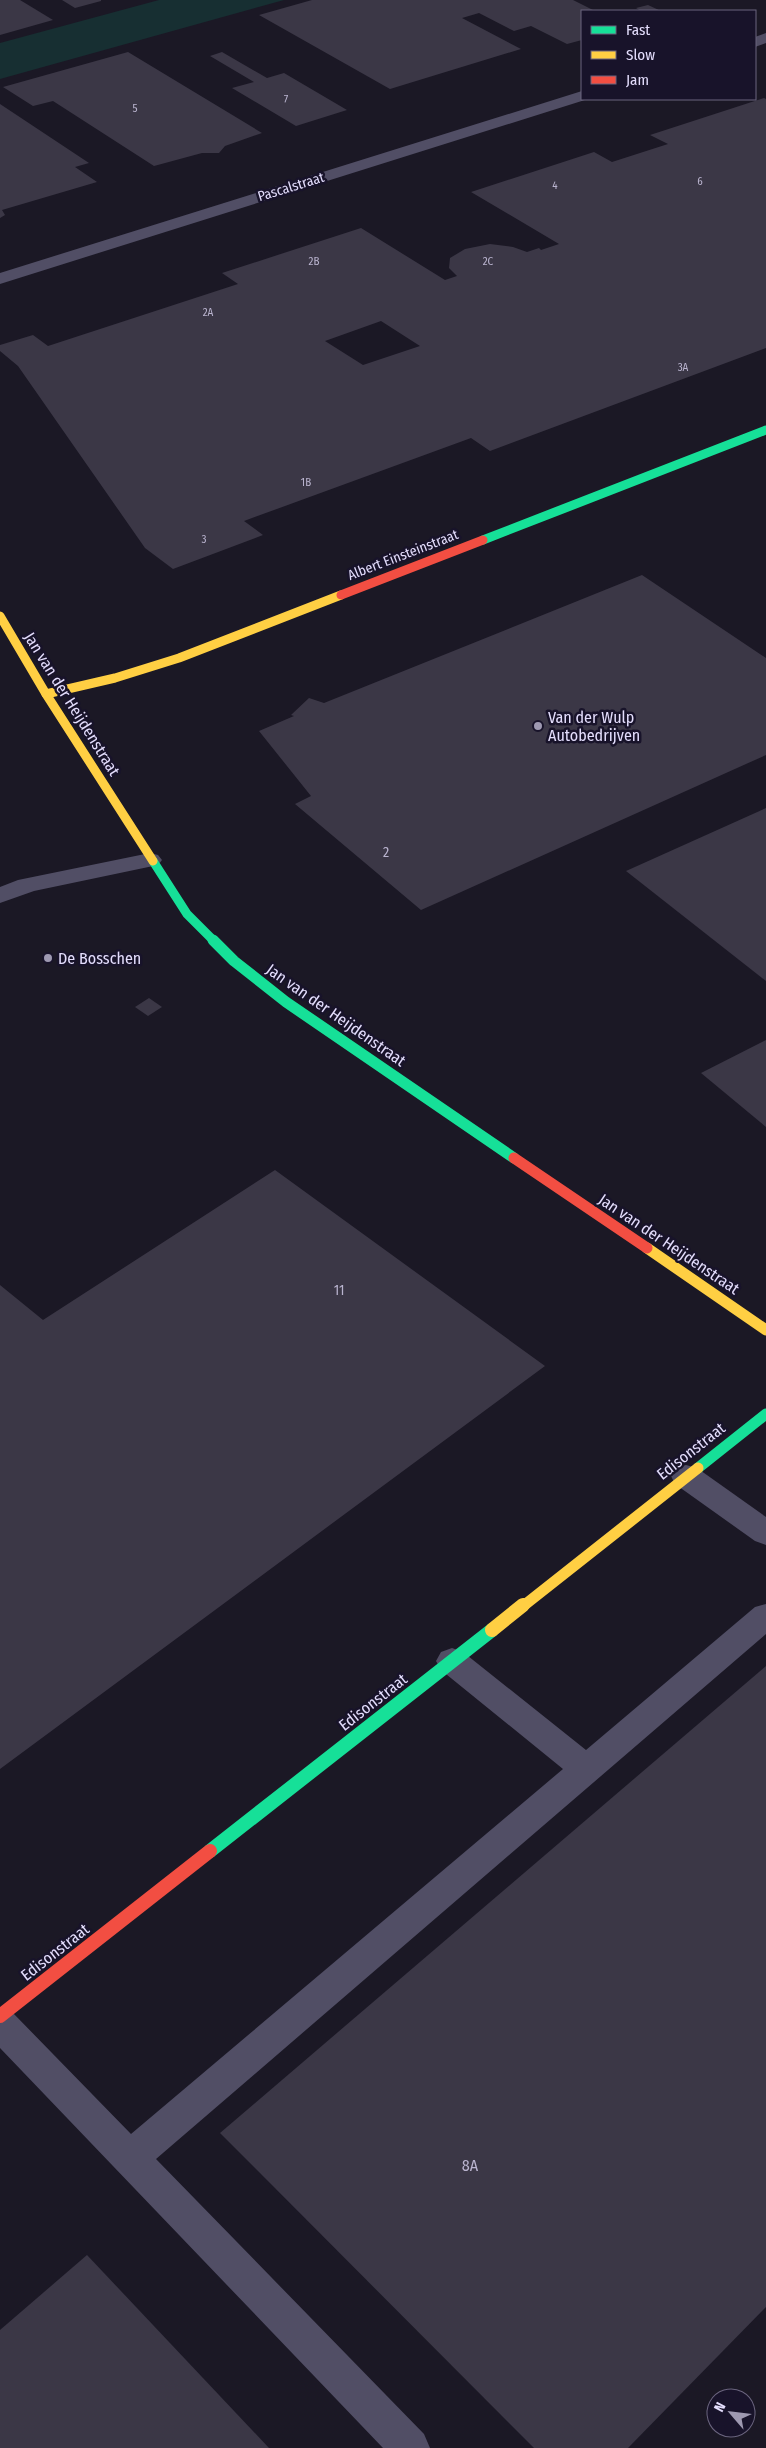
<svg xmlns="http://www.w3.org/2000/svg" width="766" height="2448" font-family="'Fira Sans Condensed',sans-serif">
  <style>
    .green { fill: #172f32 }
    .building { fill: #3b3746; fill-rule: evenodd }
    .lines { fill: none; stroke-linecap: round; stroke-linejoin: round }
    .lane { fill: #514e65; fill-rule: evenodd }
    .street { fill: #514e65; fill-rule: evenodd }
    .fast-far2 { stroke: #16e098; stroke-width: 9 }
    .fast-far1 { stroke: #16e098; stroke-width: 11 }
    .fast { stroke: #16e098; stroke-width: 14 }
    .slow-far2 { stroke: #ffcf43; stroke-width: 9 }
    .slow-far1 { stroke: #ffcf43; stroke-width: 11 }
    .slow { stroke: #ffcf43; stroke-width: 14 }
    .jam-far2 { stroke: #f24e42; stroke-width: 9 }
    .jam-far1 { stroke: #f24e42; stroke-width: 11 }
    .jam { stroke: #f24e42; stroke-width: 14 }
    .poi-dot { fill: #9e99b1; stroke: #18132a; stroke-width: 2 }
    .labels { text-anchor: middle; dominant-baseline: central; stroke-width: 5; stroke-linejoin: round; paint-order: stroke }
    .far-number-label { font-size: 11px; fill: #bab4cf }
    .far-street-label { font-size: 14px; fill: #e4defd; stroke: #18132a }
    .number-label { font-size: 14px; fill: #bab4cf }
    .street-label { font-size: 16px; fill: #e4defd; stroke: #18132a }
    .poi-label { font-size: 16px; fill: #e4defd; stroke: #18132a; text-anchor: start }
    .near-number-label { font-size: 16px; fill: #bab4cf }
  </style>
  <rect width="100%" height="100%" fill="#1b1825"/>
  <!-- green -->
  <polygon class="green" points="159,0 284,0 0,79 0,43"/>
  <!-- building -->
  <g class="building">
    <polygon points="0,0 20,0 53,20 0,35"/>
    <polygon points="62,0 101,0 101,1 75,8"/>
    <polygon points="312,0 573,0 595,11 582,11 582,40 567,44 531,26 514,31 479,13 462,18 521,49 390,89 259,15"/>
    <polygon points="648,5 661,11 641,11 636,8"/>
    <polygon points="128,52 262,133 225,146 219,153 202,153 154,166 53,101 33,106 3,87"/>
    <polygon points="222,52 267,78 284,73 347,110 296,126 232,88 254,82 210,56"/>
    <path d="M764,98l2,1v249l-276,103 -19,-13 -227,83 19,14 -90,34 -28,-21 -127,-182 -18,-15v-6l33,-10 15,11 190,-62 -16,-11 139,-45 84,52 12,-4 -8,-8 1,-10 15,-9 25,-5 23,3 14,5 12,-4 2,2 18,-6 -88,-52 123,-40 18,10 56,-18 -18,-9zM381,321l39,25 -57,19 -38,-24z"/>
    <polygon points="0,104 89,163 75,167 97,182 2,210 5,215 0,218"/>
    <polygon points="642,575 766,658 766,755 421,910 295,804 311,796 259,731 294,716 291,715 309,698 324,703"/>
    <polygon points="766,808 766,981 626,871"/>
    <polygon points="149,998 162,1007 148,1016 135,1007"/>
    <polygon points="766,1040 766,1127 701,1073"/>
    <polygon points="275,1170 545,1366 0,1769 0,1285 43,1320"/>
    <polygon points="766,1666 766,2307 628,2448 534,2448 220,2133"/>
    <polygon points="87,2255 269,2448 0,2448 0,2330"/>
  </g>
  <g class="lines">
    <!-- lane -->
    <g class="lane">
      <polygon points="150,853 158,855 162,860 158,865 34,891 0,903 0,887 18,880"/>
      <polygon points="686,1465 697,1468 766,1517 766,1545 755,1541 675,1484 671,1476 675,1468"/>
      <polygon points="766,1604 766,1634 156,2159 424,2434 430,2448 383,2448 0,2048 0,2008 13,2013 131,2134 563,1769 441,1670 436,1661 441,1652 452,1648 463,1652 586,1750 755,1607"/>
    </g>
    <!-- street -->
    <g class="street">
      <polygon points="766,33 766,43 755,47 755,37"/>
      <polygon points="582,91 582,99 588,99 0,284 0,273"/>
    </g>
    <!-- fast-far2 -->
    <g class="fast-far2">
      <polyline points="483,540 766,430"/>
      <polyline points="153,861 187,914 214,941"/>
    </g>
    <!-- fast-far1 -->
    <g class="fast-far1">
      <polyline points="213,940 234,961 286,1002 514,1158"/>
      <polyline points="698,1468 766,1414"/>
    </g>
    <!-- fast -->
    <polyline class="fast" points="210,1851 492,1630"/>
    <!-- slow-far2 -->
    <g class="slow-far2">
      <polyline points="0,616 46,694 153,861"/>
      <polyline points="46,694 115,678 179,658 341,595"/>
    </g>
    <!-- slow-far1 -->
    <g class="slow-far1">
      <polyline points="647,1248 766,1330"/>
      <polyline points="522,1607 698,1468"/>
    </g>
    <!-- slow -->
    <polyline class="slow" points="492,1630 523,1605"/>
    <!-- jam-far2 -->
    <polyline class="jam-far2" points="341,595 483,540"/>
    <!-- jam-far1 -->
    <polyline class="jam-far1" points="514,1158 647,1248"/>
    <!-- jam -->
    <polyline class="jam" points="0,2016 210,1851"/>
  </g>
  <!-- markers -->
  <g class="poi-dot">
    <circle cx="538" cy="726" r="5"/>
    <circle cx="48" cy="958" r="5"/>
  </g>
  <g class="labels">
    <!-- far-number labels -->
    <g class="far-number-label">
      <text x="286" y="99">7</text>
      <text x="135" y="108">5</text>
      <text x="700" y="181">6</text>
      <text x="555" y="185">4</text>
      <text x="314" y="261">2B</text>
      <text x="488" y="261">2C</text>
      <text x="208" y="312">2A</text>
      <text x="683" y="367">3A</text>
      <text x="306" y="482">1B</text>
      <text x="204" y="539">3</text>
    </g>
    <!-- far-street labels -->
    <g class="far-street-label">
      <text transform="translate(291 187) rotate(-17)">Pascalstraat</text>
      <text transform="translate(403 555) rotate(-21)">Albert Einsteinstraat</text>
    </g>
    <!-- number labels -->
    <g class="number-label">
      <text x="386" y="852">2</text>
      <text x="339" y="1290">11</text>
    </g>
    <!-- street labels -->
    <g class="street-label">
      <text transform="translate(72 704) rotate(58)">Jan van der Heijdenstraat</text>
      <text transform="translate(336 1015) rotate(35)">Jan van der Heijdenstraat</text>
      <text transform="translate(669 1244) rotate(34)">Jan van der Heijdenstraat</text>
      <text transform="translate(691 1451) rotate(-38)">Edisonstraat</text>
      <text transform="translate(373 1702) rotate(-38)">Edisonstraat</text>
      <text transform="translate(55 1952) rotate(-38)">Edisonstraat</text>
    </g>
    <!-- poi labels -->
    <g class="poi-label">
      <text x="548" y="717">Van der Wulp<tspan x="548" dy="18">Autobedrijven</tspan></text>
      <text x="58" y="958">De Bosschen</text>
    </g>
    <!-- near-number labels -->
    <g class="near-number-label">
      <text x="470" y="2165">8A</text>
    </g>
  </g>
  <!-- legend -->
  <rect x="581" y="10" width="175" height="90" fill="#18132a" stroke="#6a647e"/>
  <rect x="591" y="26" width="25" height="8" fill="#16e098" stroke="#6a647e"/>
  <text x="626" y="35" font-size="15" fill="#e4defd">Fast</text>
  <rect x="591" y="51" width="25" height="8" fill="#ffcf43" stroke="#6a647e"/>
  <text x="626" y="60" font-size="15" fill="#e4defd">Slow</text>
  <rect x="591" y="76" width="25" height="8" fill="#f24e42" stroke="#6a647e"/>
  <text x="626" y="85" font-size="15" fill="#e4defd">Jam</text>
  <!-- north arrow -->
  <g transform="translate(731 2413) rotate(298)"><circle r="24" fill="#18132a" stroke="#6a647e"/>
  <path d="M0-4L9 19L0 12L-9 19Z" fill="#9e99b1"/>
  <text y="-8" font-size="14" font-weight="bold" text-anchor="middle" fill="#e4defd">N</text>
  </g>
</svg>
